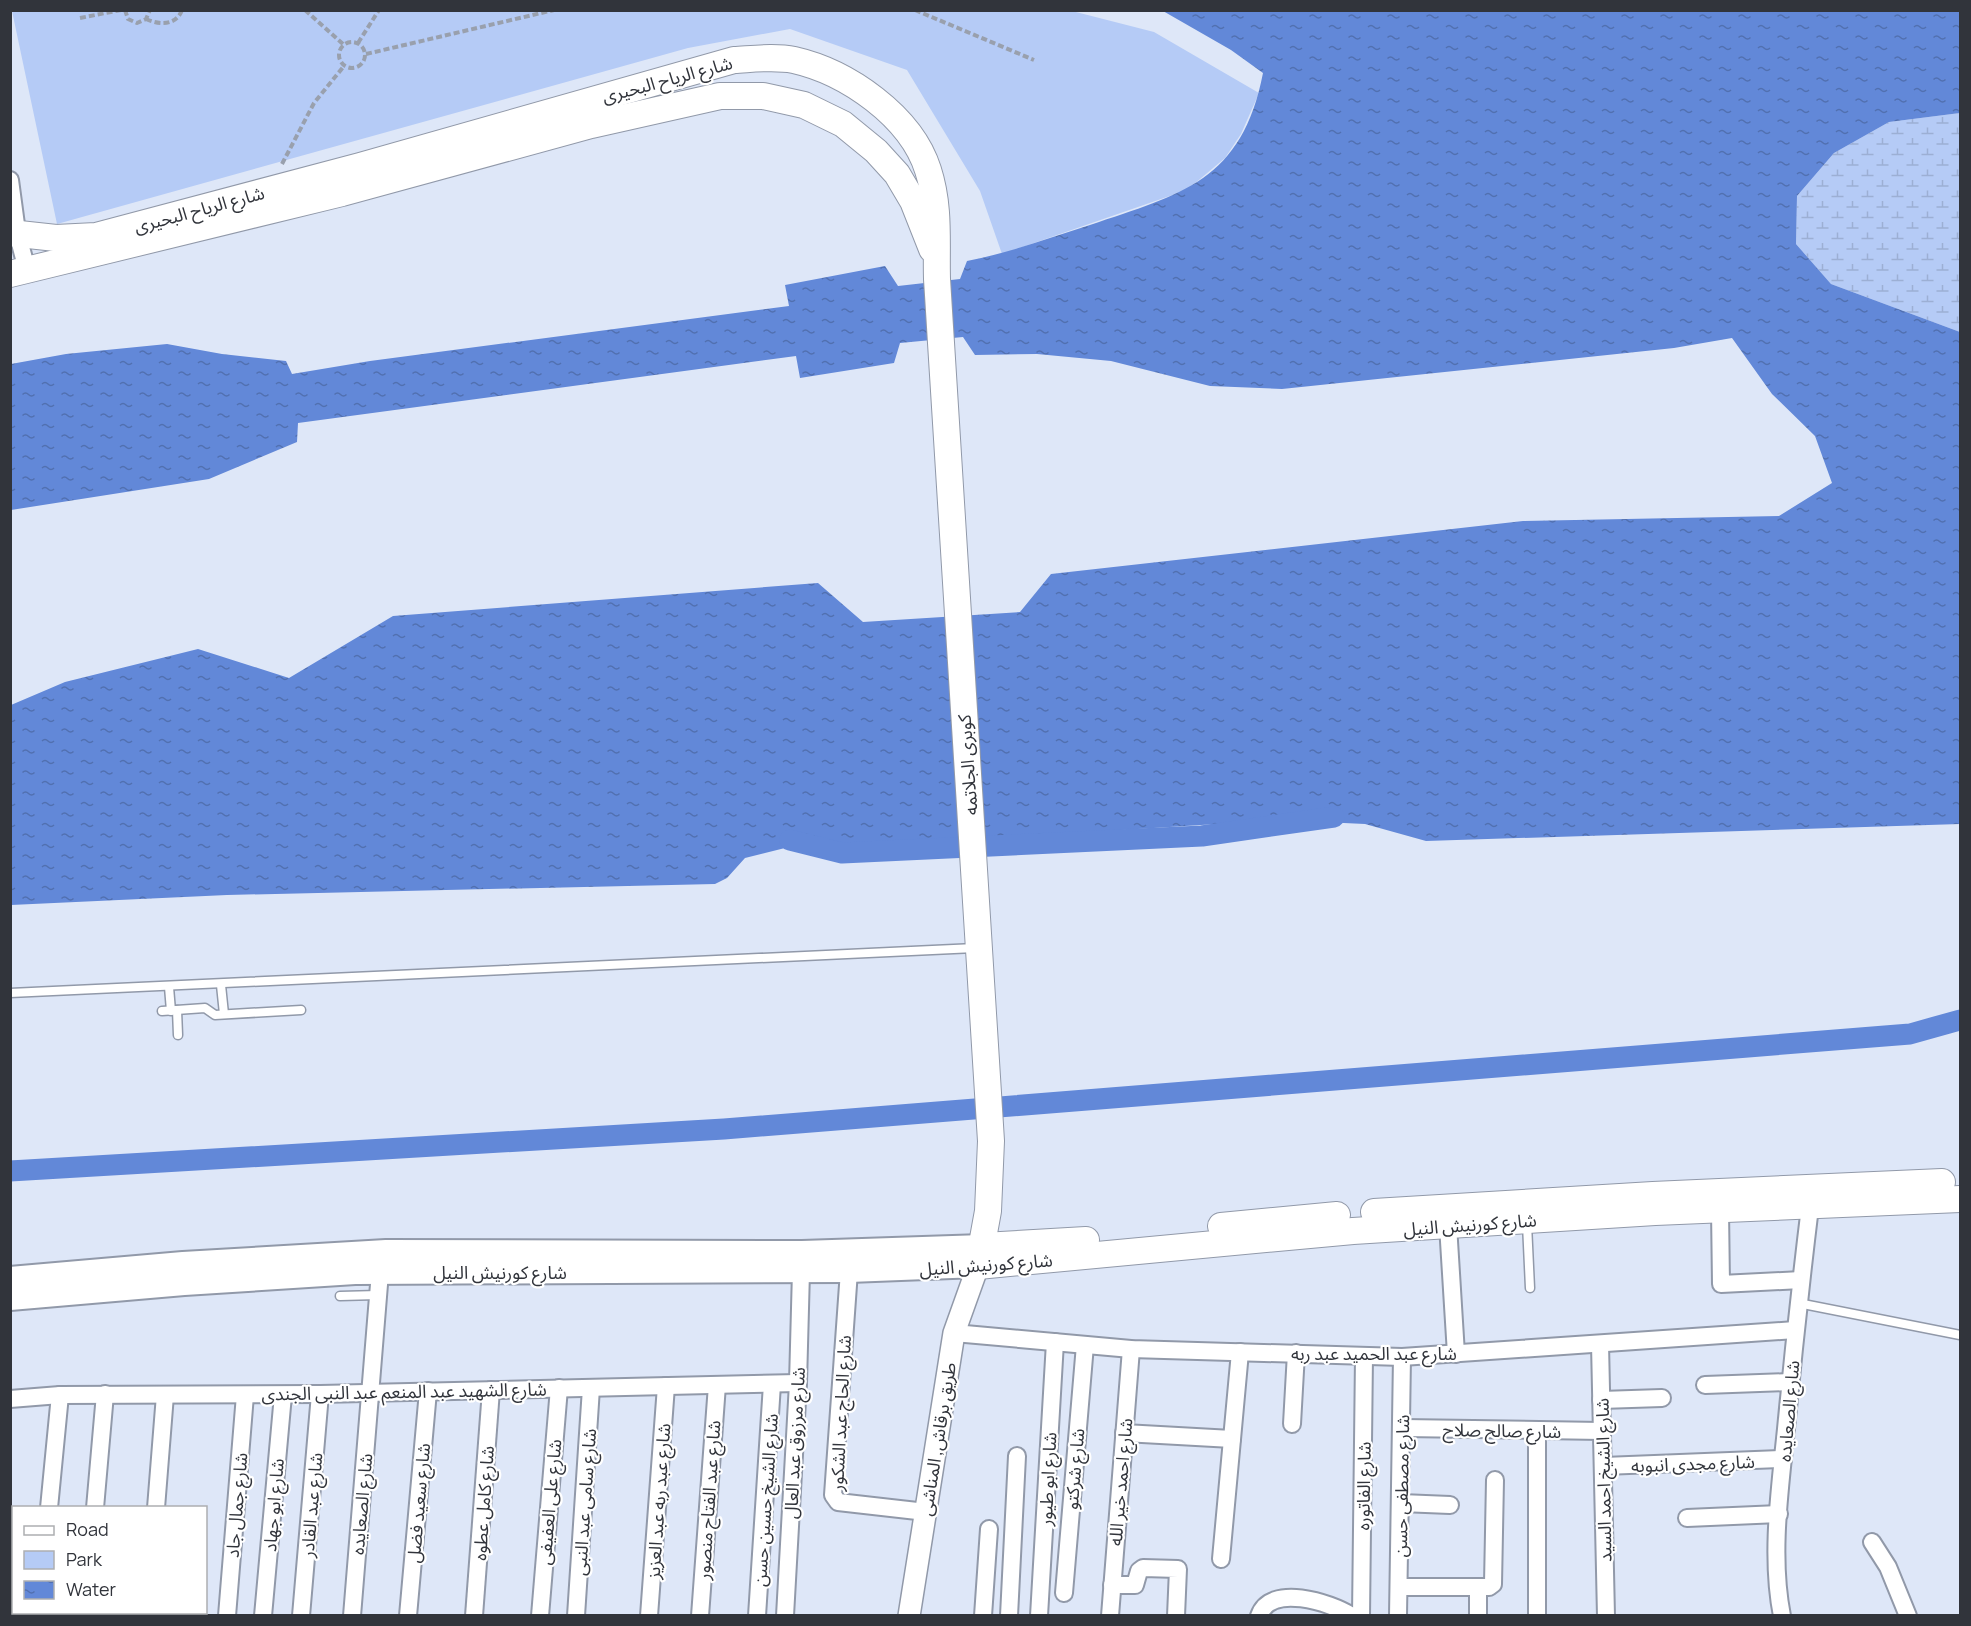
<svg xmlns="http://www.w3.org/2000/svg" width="1971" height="1626" font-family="Manrope,'Noto Sans Arabic',sans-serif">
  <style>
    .wetland { fill: url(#wetland-marsh) }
    .park { fill: #b5cbf6 }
    .water { fill: url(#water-ripples) }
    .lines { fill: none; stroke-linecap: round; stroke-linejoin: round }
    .canal { stroke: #6288d8; stroke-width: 21 }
    .service-casing { stroke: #9199a9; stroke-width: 11 }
    .minor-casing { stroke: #9199a9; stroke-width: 20 }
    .tertiary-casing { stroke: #9199a9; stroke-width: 24 }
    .secondary-casing { stroke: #9199a9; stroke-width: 26 }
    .primary-casing { stroke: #9199a9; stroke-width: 28 }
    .path { stroke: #99a0ad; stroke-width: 4; stroke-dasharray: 6 3; stroke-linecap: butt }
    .service { stroke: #fff; stroke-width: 8 }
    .minor { stroke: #fff; stroke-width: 16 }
    .tertiary { stroke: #fff; stroke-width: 21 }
    .secondary { stroke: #fff; stroke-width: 22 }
    .primary { stroke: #fff; stroke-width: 26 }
    .labels { text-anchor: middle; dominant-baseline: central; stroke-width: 4.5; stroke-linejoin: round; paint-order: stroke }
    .street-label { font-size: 18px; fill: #31343b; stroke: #fff }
  </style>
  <defs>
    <pattern id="wetland-marsh" width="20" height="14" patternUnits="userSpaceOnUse" patternTransform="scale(1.5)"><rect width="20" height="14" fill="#b5cbf6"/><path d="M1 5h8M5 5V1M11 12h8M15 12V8" fill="none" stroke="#9cafd4"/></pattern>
    <pattern id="water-ripples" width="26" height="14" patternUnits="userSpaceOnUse" patternTransform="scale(1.5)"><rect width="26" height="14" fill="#6288d8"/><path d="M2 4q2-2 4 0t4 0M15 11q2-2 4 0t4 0" fill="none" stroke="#5170b0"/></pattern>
  </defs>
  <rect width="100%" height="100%" fill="#dee7f8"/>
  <!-- wetland -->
  <polygon class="wetland" points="1960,113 1960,332 1831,284 1796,244 1797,196 1834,153 1889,122"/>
  <!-- park -->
  <polygon class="park" points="12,11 1072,11 1154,32 1259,93 1241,134 1225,158 1187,190 1002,254 980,191 907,70 790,29 688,48 57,224"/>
  <!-- water -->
  <path class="water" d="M1163,11h797v102l-71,9 -55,31 -37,43 -1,48 35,40 129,48v492l-534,17 -61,-17 -85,-4 -301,19 -194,9 -40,10 -18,20 -12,6 -488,11 -216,10v-200l54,-23 133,-33 91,29 104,-62 425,-33 45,39 157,-10 31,-38 472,-53 256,-5 53,-33 -17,-47 -43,-42 -40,-56 -58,10 -392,41 -72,-3 -99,-25 -74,-7 -62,1 -12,-18 -63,6 -6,20 -94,15 -4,-22 -498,67 -1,19 -88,37 -198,31v-146l55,-10 101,-10 55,10 64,7 6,13 78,-13 419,-55 -4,-21 100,-19 13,20 62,-7 7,-18c42,-8 82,-23 123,-36 92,-31 152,-44 173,-152l-32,-23z"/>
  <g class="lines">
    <!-- canal -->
    <g class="canal">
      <polyline points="790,840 842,853 1202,836 1334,817"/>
      <polyline points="10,1171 724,1129 1910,1034 1960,1020"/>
    </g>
    <defs>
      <g id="service">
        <polyline points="221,985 224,1014"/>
        <polyline points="169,987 171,1011"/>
        <polyline points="10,993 975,948"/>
        <polyline points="177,1010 178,1035"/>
        <polyline points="162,1011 205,1008 215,1015 301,1010"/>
        <polyline points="1527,1224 1530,1288"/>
        <polyline points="340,1296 378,1295"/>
        <polyline points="1798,1303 1960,1335"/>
      </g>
      <g id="minor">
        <polyline points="10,180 17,232 27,270"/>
        <polyline points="1720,1210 1721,1284 1801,1280"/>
        <polyline points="1448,1225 1456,1354"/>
        <polyline points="849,1271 833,1495 838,1502 926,1512"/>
        <polyline points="954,1333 1131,1349 1402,1357 1795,1330"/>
        <polyline points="1600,1344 1606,1616"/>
        <polyline points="1705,1385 1790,1382"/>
        <polyline points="10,1399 60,1395 320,1394 798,1383"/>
        <polyline points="1601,1400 1662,1398"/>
        <polyline points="1292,1424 1296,1353"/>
        <polyline points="1403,1428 1602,1431"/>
        <polyline points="1124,1433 1232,1439"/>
        <polyline points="1604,1466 1783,1459"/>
        <polyline points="1401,1503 1450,1505"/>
        <polyline points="49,1508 60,1395"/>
        <polyline points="95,1508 105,1394"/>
        <polyline points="156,1508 165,1395"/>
        <polyline points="1687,1518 1779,1514"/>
        <polyline points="1872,1542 1888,1567 1908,1616"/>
        <polyline points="1221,1559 1240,1352"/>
        <polyline points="1112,1585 1135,1585 1139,1571 1143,1568 1178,1569 1176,1616"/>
        <polyline points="1399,1587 1489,1587 1493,1584 1495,1480"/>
        <polyline points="1064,1593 1085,1345"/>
        <polyline points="37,1616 37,1612"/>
        <polyline points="85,1616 85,1612"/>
        <polyline points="148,1616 148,1612"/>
        <polyline points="227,1616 245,1395"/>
        <polyline points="263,1616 283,1395"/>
        <polyline points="301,1616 320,1394"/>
        <polyline points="352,1616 380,1272"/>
        <polyline points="408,1616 428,1391"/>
        <polyline points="474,1616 491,1390"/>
        <polyline points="540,1616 559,1388"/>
        <polyline points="576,1616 591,1388"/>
        <polyline points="649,1616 666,1386"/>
        <polyline points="700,1616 717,1385"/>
        <polyline points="757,1616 772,1384"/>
        <polyline points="785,1616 798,1383 801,1271"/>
        <polyline points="983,1616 989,1529"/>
        <polyline points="1009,1616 1017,1456"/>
        <polyline points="1039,1616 1055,1342"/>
        <polyline points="1110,1616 1131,1349"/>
        <path d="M1259,1616c11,-33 71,-14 93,0"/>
        <polyline points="1361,1616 1364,1356"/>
        <polyline points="1398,1616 1402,1357"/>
        <polyline points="1478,1616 1478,1587"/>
        <polyline points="1537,1616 1537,1431"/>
        <path d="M1782,1616c-12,-60 -2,-127 4,-187 7,-74 15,-148 24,-222"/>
      </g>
      <polyline id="tertiary" points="909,1616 954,1333 978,1266"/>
      <g id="secondary">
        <polyline points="10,1278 183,1263 386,1251 802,1252 983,1246"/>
        <polyline points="10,1299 184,1284 355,1273 849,1271 978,1266"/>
      </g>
      <g id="primary">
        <path d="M10,233l46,5 40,-2 264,-70 374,-106c19,-1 41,-4 60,0 53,12 117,56 134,110 12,37 8,72 9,109l54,862 -3,70 -10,55 375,-35 302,-19 305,-13"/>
        <polyline points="10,274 342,193 591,125 720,96 763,96 804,105 843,124 876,151 897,174 913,201 932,249"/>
        <polyline points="1374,1212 1653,1195 1942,1182"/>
        <polyline points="1221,1226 1337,1215"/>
        <polyline points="983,1246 1086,1240"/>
      </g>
    </defs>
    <!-- service casing -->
    <use href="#service" class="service-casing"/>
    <!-- minor casing -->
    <use href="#minor" class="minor-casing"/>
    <!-- tertiary casing -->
    <use href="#tertiary" class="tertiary-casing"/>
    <!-- secondary casing -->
    <use href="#secondary" class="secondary-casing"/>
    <!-- primary casing -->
    <use href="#primary" class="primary-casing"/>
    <!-- path -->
    <g class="path">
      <polyline points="125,10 128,19 137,23 146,19 150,10"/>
      <polyline points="305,10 344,45"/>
      <polyline points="915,10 1034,60"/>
      <polyline points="80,18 121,10"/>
      <path d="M146,19c13,6 30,7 36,-9"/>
      <circle cx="352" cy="55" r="13"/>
      <polyline points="358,43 379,10"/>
      <polyline points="366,54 554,10"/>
      <polyline points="282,164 314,103 344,66"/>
    </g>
    <!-- service -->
    <use href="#service" class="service"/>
    <!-- minor -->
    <use href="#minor" class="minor"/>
    <!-- tertiary -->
    <use href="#tertiary" class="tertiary"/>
    <!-- secondary -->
    <use href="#secondary" class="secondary"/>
    <!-- primary -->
    <use href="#primary" class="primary"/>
  </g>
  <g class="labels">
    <!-- street labels -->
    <g class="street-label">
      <text transform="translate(667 79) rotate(-15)">شارع الرياح البحيرى</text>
      <text transform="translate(199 209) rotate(-15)">شارع الرياح البحيرى</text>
      <text transform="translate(967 765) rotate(-94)">كوبرى الجلاتمه</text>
      <text transform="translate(1470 1224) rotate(-4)">شارع كورنيش النيل</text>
      <text transform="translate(986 1264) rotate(-4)">شارع كورنيش النيل</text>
      <text x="500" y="1272">شارع كورنيش النيل</text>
      <text x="1374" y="1353">شارع عبد الحميد عبد ربه</text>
      <text transform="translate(404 1391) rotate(-1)">شارع الشهيد عبد المنعم عبد النبى الجندى</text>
      <text transform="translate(1788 1411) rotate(-85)">شارع الصعايده</text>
      <text transform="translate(840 1413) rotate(-87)">شارع الحاج عبد الشكور</text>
      <text transform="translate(1502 1430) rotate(1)">شارع صالح صلاح</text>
      <text transform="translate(937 1439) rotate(-81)">طريق برقاش, المناشى</text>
      <text transform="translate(794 1443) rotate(-87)">شارع مرزوق عبد العال</text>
      <text transform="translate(1693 1463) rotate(-2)">شارع مجدى انبوبه</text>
      <text transform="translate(1074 1469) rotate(-85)">شارع شركتو</text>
      <text transform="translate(1047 1479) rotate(-87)">شارع ابو طيور</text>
      <text transform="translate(1603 1480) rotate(-91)">شارع الشيخ احمد السيد</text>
      <text transform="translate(1120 1482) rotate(-85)">شارع احمد خير الله</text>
      <text transform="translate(1363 1486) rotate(-89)">شارع الفاتوره</text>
      <text transform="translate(1401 1486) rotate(-89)">شارع مصطفى حسن</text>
      <text transform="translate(708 1500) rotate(-86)">شارع عبد الفتاح منصور</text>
      <text transform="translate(765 1500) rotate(-86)">شارع الشيخ حسين حسن</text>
      <text transform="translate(658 1501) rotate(-86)">شارع عبد ربه عبد العزيز</text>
      <text transform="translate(549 1502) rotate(-85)">شارع على العفيفى</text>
      <text transform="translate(584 1502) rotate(-86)">شارع سامى عبد النبى</text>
      <text transform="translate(418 1503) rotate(-85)">شارع سعيد فضل</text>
      <text transform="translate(483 1503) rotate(-86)">شارع كامل عطوه</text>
      <text transform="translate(361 1504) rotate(-85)">شارع الصعايده</text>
      <text transform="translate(236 1505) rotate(-85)">شارع جمال جاد</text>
      <text transform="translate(273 1505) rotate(-85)">شارع ابو جهاد</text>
      <text transform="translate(311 1505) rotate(-85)">شارع عبد القادر</text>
    </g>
  </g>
  <!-- border -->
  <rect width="1971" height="1626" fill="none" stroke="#31343b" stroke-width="24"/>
  <!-- legend -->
  <rect x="12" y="1506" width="195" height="108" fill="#ffffff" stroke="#adaeb1" stroke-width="1.5"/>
  <rect x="24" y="1526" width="30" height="9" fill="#ffffff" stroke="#adaeb1" stroke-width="1.5"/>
  <text x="66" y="1536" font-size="18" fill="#31343b">Road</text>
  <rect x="24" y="1551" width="30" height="18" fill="#b5cbf6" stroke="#adaeb1" stroke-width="1.5"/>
  <text x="66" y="1566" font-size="18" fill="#31343b">Park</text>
  <rect x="24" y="1581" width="30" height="18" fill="url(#water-ripples)" stroke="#adaeb1" stroke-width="1.5"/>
  <text x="66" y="1596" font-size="18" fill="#31343b">Water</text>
</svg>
